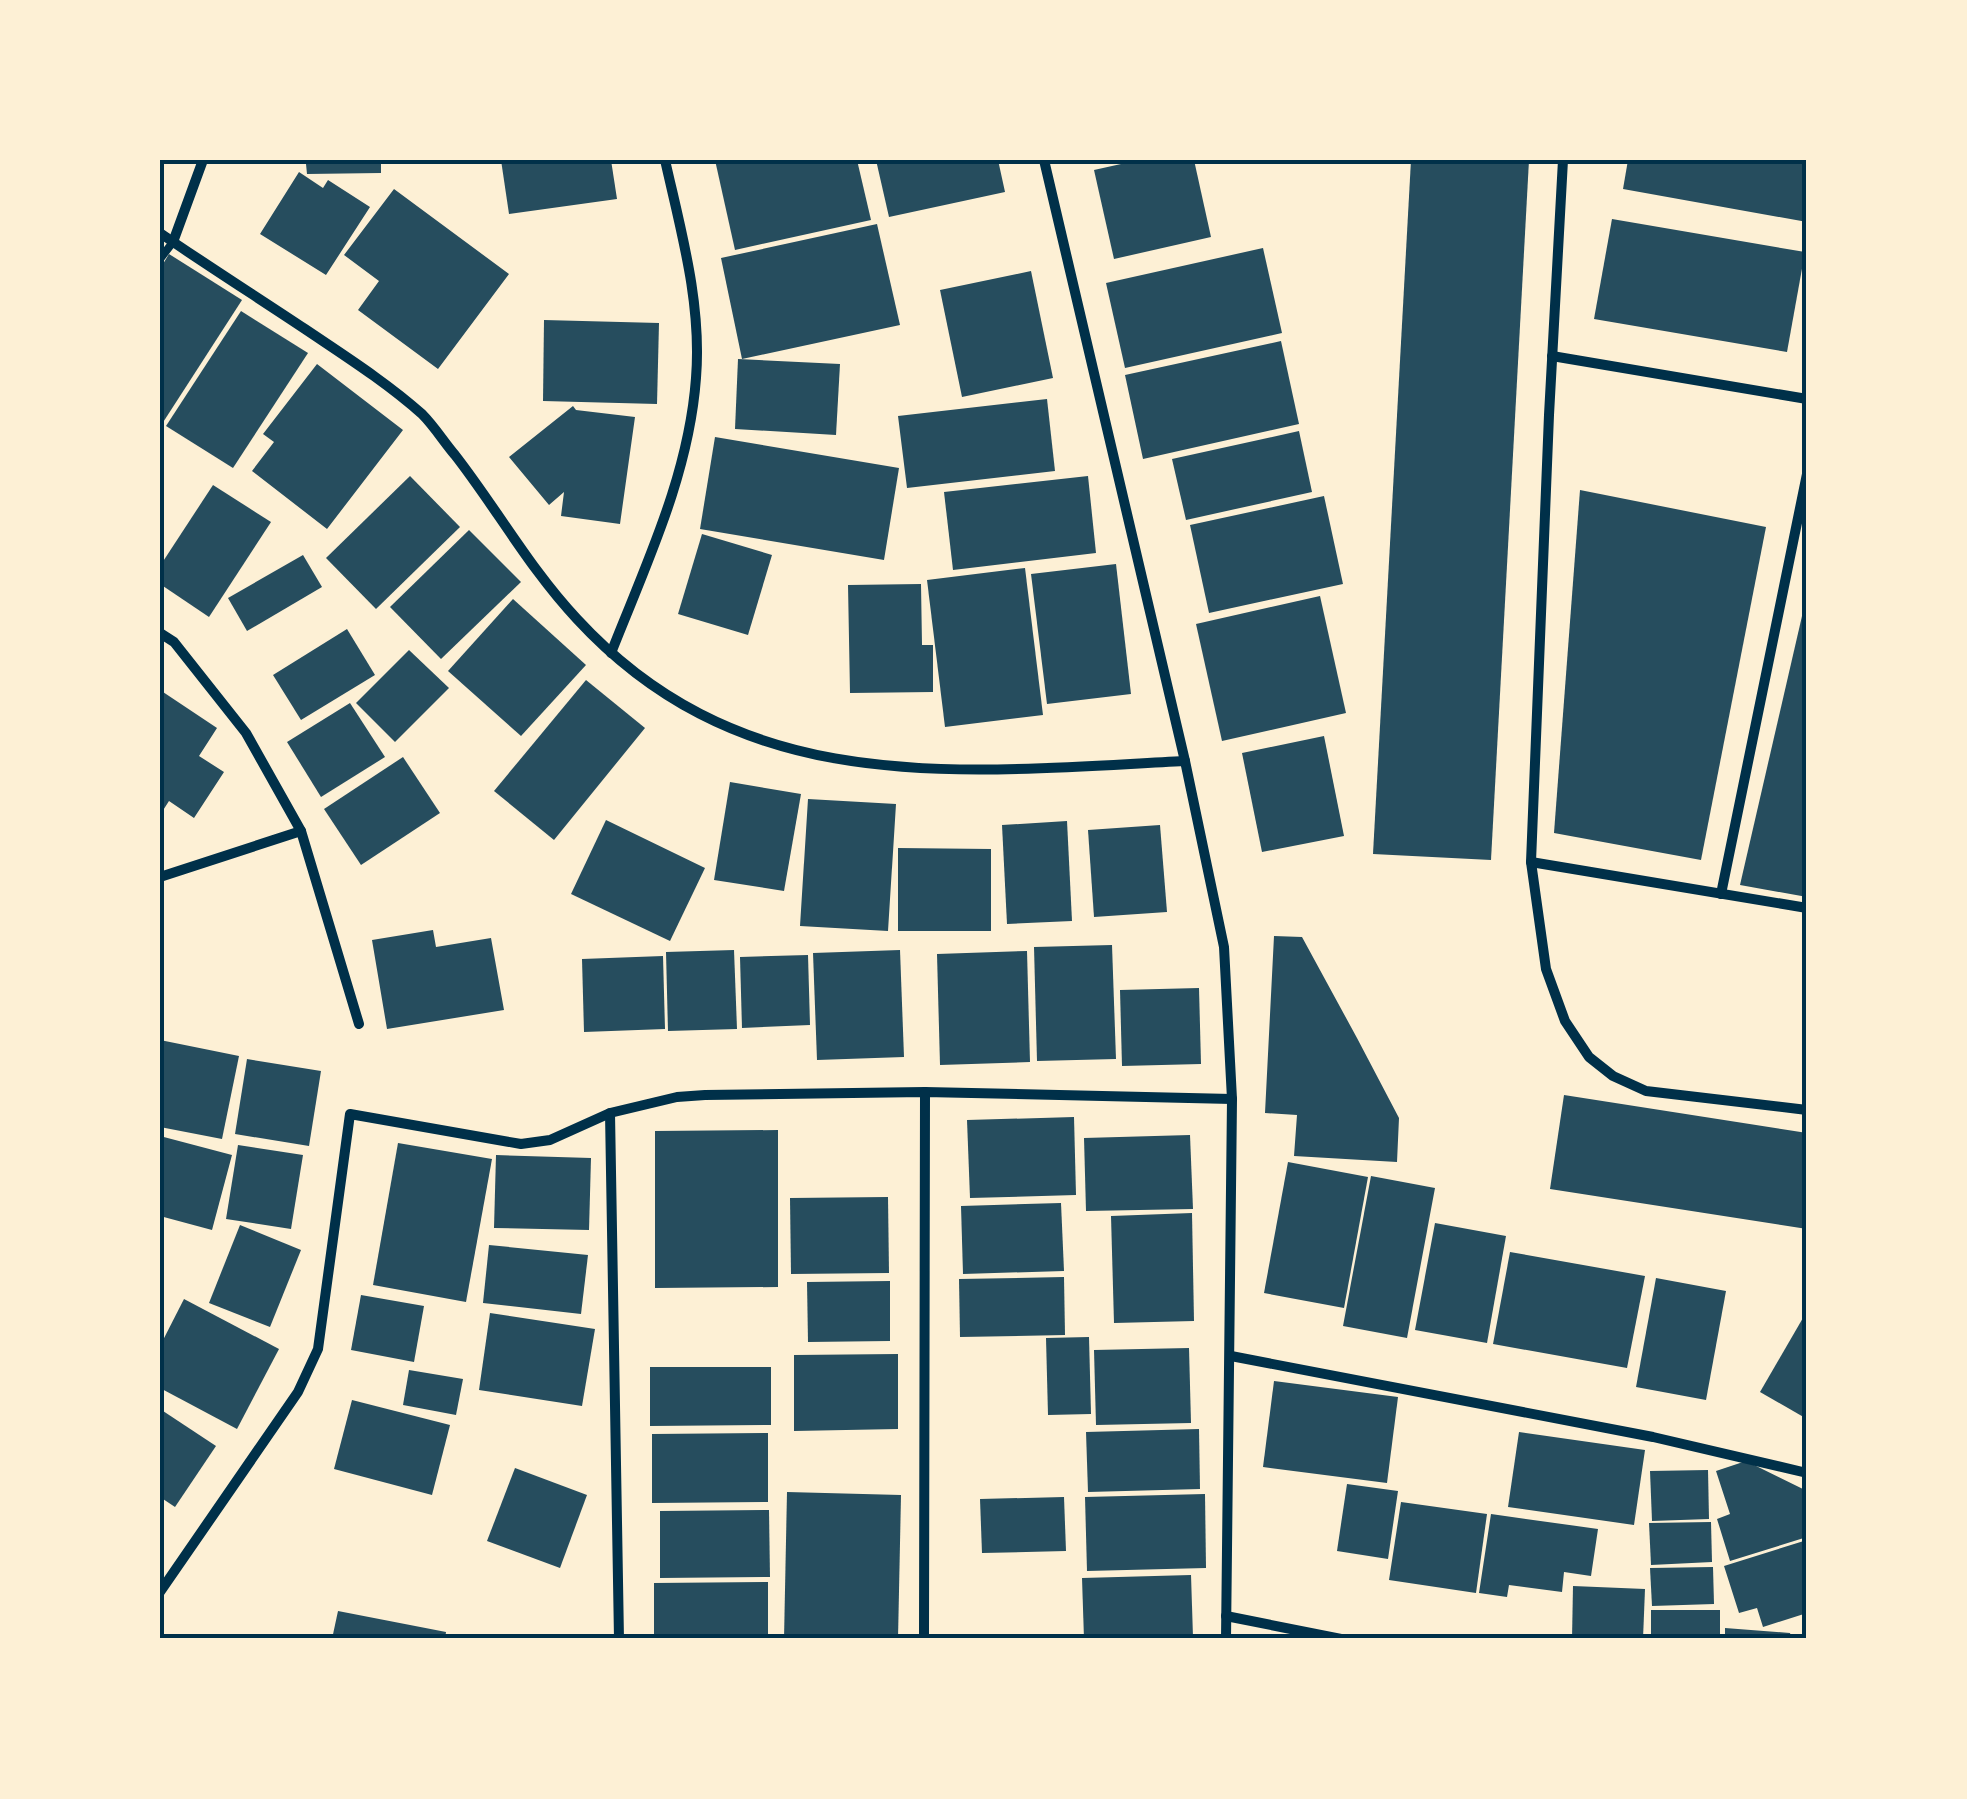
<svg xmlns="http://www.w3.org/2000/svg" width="1967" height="1799" font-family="'Alegreya Sans',sans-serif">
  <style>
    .building { fill: #264d5e }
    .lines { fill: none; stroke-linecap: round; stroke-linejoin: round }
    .service { stroke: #003049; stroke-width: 8 }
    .minor { stroke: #003049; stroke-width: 10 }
    .neatline { fill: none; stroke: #003049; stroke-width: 4 }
  </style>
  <rect width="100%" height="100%" fill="#fdf0d5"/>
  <!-- building -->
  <g class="building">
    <polygon points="274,160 381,160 381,173 307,174 306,164 274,164"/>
    <polygon points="501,160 611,160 617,199 509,214"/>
    <polygon points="715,160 857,160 871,220 735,250"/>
    <polygon points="876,160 998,160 1005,192 889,217"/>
    <polygon points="1139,160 1194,160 1211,237 1114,259 1094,170"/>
    <polygon points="1411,160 1529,160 1491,860 1373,854"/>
    <polygon points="1628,160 1807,160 1807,222 1623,189"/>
    <polygon points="299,172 323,188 328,180 370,207 326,275 260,234"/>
    <polygon points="394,189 509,274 438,369 358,310 379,281 344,255"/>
    <polygon points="1612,219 1805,252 1787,352 1594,319"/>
    <polygon points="877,224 900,325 742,359 721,258"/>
    <polygon points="1263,248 1282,333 1125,368 1106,283"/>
    <polygon points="169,254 242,300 160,427 160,269"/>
    <polygon points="1031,271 1053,378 962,397 940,290"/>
    <polygon points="241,311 308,353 233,468 166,426"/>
    <polygon points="544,320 659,323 657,404 543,401"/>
    <polygon points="1281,341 1299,424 1143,459 1125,375"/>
    <polygon points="738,359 840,364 836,435 735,429"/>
    <polygon points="317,364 403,430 327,529 252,471 274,442 263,434"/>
    <polygon points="1047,399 1055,471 907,488 898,416"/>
    <polygon points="573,406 576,410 635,417 620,524 561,516 564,492 549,505 509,457"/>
    <polygon points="1299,431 1312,492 1186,520 1172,459"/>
    <polygon points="715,437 899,468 884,560 700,529"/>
    <polygon points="410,476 460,527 376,609 326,558"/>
    <polygon points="1088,476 1096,553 953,570 944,492"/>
    <polygon points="213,485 271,522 209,617 160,584 160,566"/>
    <polygon points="1580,490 1766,527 1701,860 1554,833"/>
    <polygon points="1324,496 1343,584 1209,613 1190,525"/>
    <polygon points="469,530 521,582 441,659 390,607"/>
    <polygon points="702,534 772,555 748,635 678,614"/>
    <polygon points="303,555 322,587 247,631 228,598"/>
    <polygon points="1116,564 1131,694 1047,704 1031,574"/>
    <polygon points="1025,568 1043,715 945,727 927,580"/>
    <polygon points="921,584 922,645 933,645 933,692 850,693 848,585"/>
    <polygon points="1320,596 1346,713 1222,741 1196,624"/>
    <polygon points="513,599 586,665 521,736 448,671"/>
    <polygon points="1805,603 1807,603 1807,897 1740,885"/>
    <polygon points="347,629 375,675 301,720 273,675"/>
    <polygon points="409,650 449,688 395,742 356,703"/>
    <polygon points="586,680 645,728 554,840 494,791"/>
    <polygon points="160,690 217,728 199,756 224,772 194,818 169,801 160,815"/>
    <polygon points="350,703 385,757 321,797 287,742"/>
    <polygon points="1324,736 1344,836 1262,852 1242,753"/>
    <polygon points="403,757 440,813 361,865 324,809"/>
    <polygon points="730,782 801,794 784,891 714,880"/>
    <polygon points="808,799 896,804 888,931 800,926"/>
    <polygon points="606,820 705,868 670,941 571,894"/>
    <polygon points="1067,821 1072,921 1007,924 1002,825"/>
    <polygon points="1160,825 1167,912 1094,917 1088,830"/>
    <polygon points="898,848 991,849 991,931 898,931"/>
    <polygon points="433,930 436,947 491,938 504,1010 387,1029 372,940"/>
    <polygon points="1274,936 1302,937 1357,1038 1399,1118 1397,1162 1294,1156 1297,1115 1265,1113"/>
    <polygon points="1112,945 1116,1059 1037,1061 1034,947"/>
    <polygon points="734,950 737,1029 668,1031 666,952"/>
    <polygon points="900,950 904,1057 817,1060 813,953"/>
    <polygon points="1027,951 1030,1062 940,1065 937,954"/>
    <polygon points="808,955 810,1025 742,1028 740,957"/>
    <polygon points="663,956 665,1029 584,1032 582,959"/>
    <polygon points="1199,988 1201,1064 1122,1066 1120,990"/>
    <polygon points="160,1040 239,1056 222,1139 160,1127"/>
    <polygon points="247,1059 321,1071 309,1146 235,1134"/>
    <polygon points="1564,1095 1807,1133 1807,1229 1550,1189"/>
    <polygon points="1074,1117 1076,1195 970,1198 967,1120"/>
    <polygon points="778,1130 778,1287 655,1288 655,1131"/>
    <polygon points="1190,1135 1193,1209 1086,1211 1084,1138"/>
    <polygon points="160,1136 232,1155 212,1230 160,1216"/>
    <polygon points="398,1143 492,1159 466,1302 373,1285"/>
    <polygon points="238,1145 303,1155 291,1229 226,1219"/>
    <polygon points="496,1155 591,1158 589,1230 494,1228"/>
    <polygon points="1288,1162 1368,1177 1344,1308 1264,1293"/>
    <polygon points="1371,1176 1435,1188 1407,1338 1343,1326"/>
    <polygon points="888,1197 889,1273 791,1274 790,1198"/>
    <polygon points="1061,1203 1064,1271 963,1274 961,1206"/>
    <polygon points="1192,1213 1194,1321 1114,1323 1111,1216"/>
    <polygon points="1435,1223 1506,1236 1487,1343 1415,1330"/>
    <polygon points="240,1225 301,1250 270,1327 209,1303"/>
    <polygon points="489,1245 588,1255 581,1314 483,1303"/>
    <polygon points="1510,1252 1645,1276 1627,1368 1493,1344"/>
    <polygon points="1064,1277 1065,1335 960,1337 959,1279"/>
    <polygon points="1656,1278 1726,1291 1706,1400 1636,1387"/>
    <polygon points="890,1281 890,1341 808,1342 807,1282"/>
    <polygon points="361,1295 424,1306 414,1362 351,1350"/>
    <polygon points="184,1299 279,1349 237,1429 160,1388 160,1346"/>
    <polygon points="1807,1311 1807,1419 1760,1392"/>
    <polygon points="490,1313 595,1329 582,1406 479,1390"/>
    <polygon points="1089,1337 1091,1414 1048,1415 1046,1338"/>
    <polygon points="1189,1348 1191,1423 1096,1425 1094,1350"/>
    <polygon points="898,1354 898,1429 794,1431 794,1355"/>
    <polygon points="650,1367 771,1367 771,1425 650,1426"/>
    <polygon points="409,1370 463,1379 456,1415 403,1405"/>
    <polygon points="1274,1381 1398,1397 1387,1483 1263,1467"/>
    <polygon points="352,1400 450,1425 432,1495 334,1469"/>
    <polygon points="160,1409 216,1446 175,1507 160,1497"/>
    <polygon points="1199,1429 1200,1489 1088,1492 1086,1432"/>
    <polygon points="1519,1432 1645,1450 1634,1525 1508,1507"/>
    <polygon points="768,1433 768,1502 652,1503 652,1434"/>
    <polygon points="1746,1461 1807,1491 1807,1537 1730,1561 1717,1519 1730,1514 1716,1471"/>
    <polygon points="515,1468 587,1495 560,1568 487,1541"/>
    <polygon points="1708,1470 1709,1519 1652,1521 1650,1471"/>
    <polygon points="1347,1484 1398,1491 1388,1559 1337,1551"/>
    <polygon points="787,1492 901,1495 898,1639 784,1639"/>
    <polygon points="1205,1494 1206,1568 1087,1571 1085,1497"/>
    <polygon points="1064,1497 1066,1551 982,1553 980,1499"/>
    <polygon points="1401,1502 1487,1514 1476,1593 1389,1580"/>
    <polygon points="769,1510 770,1577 660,1578 660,1511"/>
    <polygon points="1491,1514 1598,1529 1591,1576 1564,1572 1562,1592 1509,1585 1507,1597 1479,1593"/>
    <polygon points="1711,1522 1712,1562 1651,1565 1649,1523"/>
    <polygon points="1807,1540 1807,1613 1763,1627 1757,1608 1739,1613 1724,1566"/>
    <polygon points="1713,1567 1714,1604 1652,1606 1650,1568"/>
    <polygon points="1191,1575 1193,1637 1084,1639 1082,1578"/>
    <polygon points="768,1582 768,1639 654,1639 654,1583"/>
    <polygon points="1573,1586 1645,1589 1643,1639 1572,1639"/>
    <rect x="1651" y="1610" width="69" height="29"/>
    <polygon points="338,1611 446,1632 445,1639 332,1639"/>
    <polygon points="1725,1628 1790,1633 1792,1639 1725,1639"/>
  </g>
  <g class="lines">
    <!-- service -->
    <polyline class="service" points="160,259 173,242"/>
    <!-- minor -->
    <g class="minor">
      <polyline points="1044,160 1185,761 1224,947 1232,1099 1226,1639"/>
      <polyline points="1563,160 1549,415 1531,862 1546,969 1565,1021 1589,1057 1613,1076 1646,1091 1807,1110"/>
      <path d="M160,233c48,33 97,64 145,96 40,27 81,53 117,85 12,12 22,28 33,41 42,54 75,114 122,164 168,182 384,153 608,142"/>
      <polyline points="173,242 203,160"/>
      <polyline points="1552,356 1807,399"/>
      <polyline points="160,633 174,642 246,733 301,831 359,1024"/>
      <path d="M611,653c35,-89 78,-178 85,-275 6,-74 -15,-147 -31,-218"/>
      <polyline points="1531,862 1807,908"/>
      <polyline points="160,877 301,831"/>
      <polyline points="1721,894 1807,474"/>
      <polyline points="610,1113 619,1639"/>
      <polyline points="1231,1356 1653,1437 1807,1473"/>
      <polyline points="160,1592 298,1392 318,1349 350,1114 521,1144 550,1140 610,1113 677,1097 705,1095 925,1092 1232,1099"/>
      <polyline points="1226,1616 1341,1639"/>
      <polyline points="924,1639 925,1092"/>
    </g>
  </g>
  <!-- border -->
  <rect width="1967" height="1799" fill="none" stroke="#fdf0d5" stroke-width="325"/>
  <rect x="162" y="162" width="1642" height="1474" class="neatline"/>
</svg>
